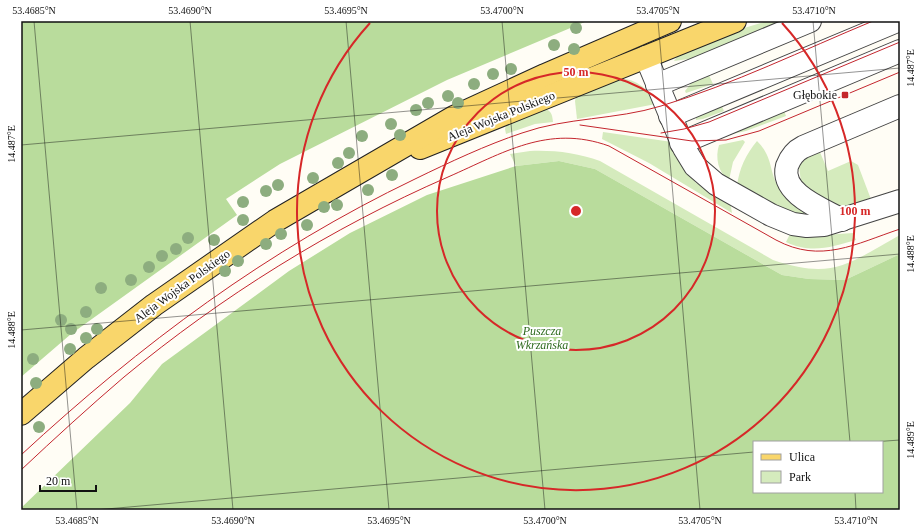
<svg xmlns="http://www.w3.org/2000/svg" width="921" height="531" font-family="'Times New Roman',serif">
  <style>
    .green { fill: #d5ebbd }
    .forest { fill: #b9dc9c; fill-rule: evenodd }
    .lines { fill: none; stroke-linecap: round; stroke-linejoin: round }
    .minor-casing { stroke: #444; stroke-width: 24 }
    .major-casing { stroke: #222; stroke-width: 24 }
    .minor { stroke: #fff; stroke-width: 22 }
    .major { stroke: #f9d66b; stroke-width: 22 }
    .tram { stroke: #c4262e; stroke-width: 1 }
    .tree { fill: #8dad7f }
    .ticks { fill: none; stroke: #111; stroke-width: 1; stroke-opacity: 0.45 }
    .ring { fill: none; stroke: #d62828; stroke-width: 2 }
    .poi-dot { fill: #c4262e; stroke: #fff; stroke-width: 1.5 }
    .labels { text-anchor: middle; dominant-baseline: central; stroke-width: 4; stroke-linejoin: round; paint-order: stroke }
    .poi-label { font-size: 12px; fill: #111; stroke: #fff; text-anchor: end }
    .street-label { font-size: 12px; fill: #111; stroke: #fff }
    .park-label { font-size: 12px; font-style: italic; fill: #2f6b1f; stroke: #fff }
    .centre { fill: #d62828; stroke: #fff; stroke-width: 2 }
    .ring-label { font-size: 12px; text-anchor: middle; font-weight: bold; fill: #d62828; stroke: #fff; stroke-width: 4; stroke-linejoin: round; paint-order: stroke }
    .neatline { fill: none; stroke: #111; stroke-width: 1.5 }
    .ticks-label { font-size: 10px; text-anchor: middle; fill: #111 }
  </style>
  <rect width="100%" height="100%" fill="#fffdf5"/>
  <!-- green -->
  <g class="green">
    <polygon points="767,21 787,21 696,58 674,61 679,54 718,36"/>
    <polygon points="708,73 713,84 686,93 685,91 692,82"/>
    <path d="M615,78c20,0 32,9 41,26l-79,15 -2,-18 2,-8z"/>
    <polygon points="719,100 724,111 703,119 696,120 696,116"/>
    <polygon points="782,105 786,116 746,131 723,136"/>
    <path d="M542,108c9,2 10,5 11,14l-18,2 -29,10 -1,-5 2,-6z"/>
    <polygon points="603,132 672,142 689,174 696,183 730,201 732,213 649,163 602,139"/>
    <path d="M743,140l2,2 -12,20 -4,18c-11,-7 -14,-23 -10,-35z"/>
    <path d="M757,141c17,17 11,29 22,47 6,11 18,18 28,25l-3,3 -13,-2 -54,-28c2,-17 9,-32 20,-45z"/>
    <polygon points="819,150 828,171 851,161 858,165 872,202 840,208 804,188 801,182 799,166 808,156"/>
    <path d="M530,151c24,-1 48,2 70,10l173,99c60,20 75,4 127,-25v19l-55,26 -36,-1 -27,-4 -187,-106 -36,-8 -43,5 -6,-12z"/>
    <path d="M853,233l3,7c-24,7 -45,14 -70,2l4,-8 20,2z"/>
  </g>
  <!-- forest -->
  <g class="forest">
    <polygon points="21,21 587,21 447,80 280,164 226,199 237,215 71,334 21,377"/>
    <path d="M559,161l36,8 187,106 27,4 36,1 55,-26v256h-879v-2l109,-105 32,-39 127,-93 61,-38 77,-38 89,-29zM754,442h128v50h-128z"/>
  </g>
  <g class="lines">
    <defs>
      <g id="minor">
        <polyline points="646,57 684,148 695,166 716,184 771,215 793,224 807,226 824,225 900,201"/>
        <polyline points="657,85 810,21"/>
        <polyline points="670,116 897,21"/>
        <polyline points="681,143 900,51"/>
        <path d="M842,220c-19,-11 -62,-26 -55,-54 3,-8 8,-15 16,-19l97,-41"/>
      </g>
      <g id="major">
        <polyline points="420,148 735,21"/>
        <polyline points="21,414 86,358 154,305 275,221 454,117 545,75 670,21"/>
      </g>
    </defs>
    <!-- minor casing -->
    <use href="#minor" class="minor-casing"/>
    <!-- major casing -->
    <use href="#major" class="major-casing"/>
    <!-- minor -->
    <use href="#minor" class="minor"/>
    <!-- major -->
    <use href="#major" class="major"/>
    <!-- tram -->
    <g class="tram">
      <polyline points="580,125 692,141 726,140 759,131 900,72"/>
      <polyline points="661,133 684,129 709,122 900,42"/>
      <path d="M21,455c120,-111 246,-205 394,-276 35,-17 71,-34 107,-46 45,-16 94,-13 139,-27 73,-22 142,-56 212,-85"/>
      <path d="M21,470c34,-32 68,-63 103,-93 98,-81 207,-149 324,-200 55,-24 100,-53 161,-31l167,94c45,24 79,4 124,-11"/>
    </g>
  </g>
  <!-- trees -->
  <g class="tree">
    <circle cx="576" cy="28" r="6"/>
    <circle cx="554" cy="45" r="6"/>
    <circle cx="574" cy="49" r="6"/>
    <circle cx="511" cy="69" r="6"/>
    <circle cx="493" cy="74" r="6"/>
    <circle cx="474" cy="84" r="6"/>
    <circle cx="448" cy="96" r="6"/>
    <circle cx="428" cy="103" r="6"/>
    <circle cx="458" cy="103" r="6"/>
    <circle cx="416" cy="110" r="6"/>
    <circle cx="391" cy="124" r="6"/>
    <circle cx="400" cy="135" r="6"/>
    <circle cx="362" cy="136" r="6"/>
    <circle cx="349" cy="153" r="6"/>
    <circle cx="338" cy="163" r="6"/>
    <circle cx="392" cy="175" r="6"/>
    <circle cx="313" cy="178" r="6"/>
    <circle cx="278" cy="185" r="6"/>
    <circle cx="368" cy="190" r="6"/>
    <circle cx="266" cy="191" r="6"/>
    <circle cx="243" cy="202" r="6"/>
    <circle cx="337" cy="205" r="6"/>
    <circle cx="324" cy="207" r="6"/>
    <circle cx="243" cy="220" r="6"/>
    <circle cx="307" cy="225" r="6"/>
    <circle cx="281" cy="234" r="6"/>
    <circle cx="188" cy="238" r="6"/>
    <circle cx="214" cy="240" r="6"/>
    <circle cx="266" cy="244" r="6"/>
    <circle cx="176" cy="249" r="6"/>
    <circle cx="162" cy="256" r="6"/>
    <circle cx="238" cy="261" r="6"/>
    <circle cx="149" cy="267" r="6"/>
    <circle cx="225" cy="271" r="6"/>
    <circle cx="131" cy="280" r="6"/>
    <circle cx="101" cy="288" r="6"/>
    <circle cx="86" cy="312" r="6"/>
    <circle cx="61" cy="320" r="6"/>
    <circle cx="71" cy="329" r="6"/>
    <circle cx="97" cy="329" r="6"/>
    <circle cx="86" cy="338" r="6"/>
    <circle cx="70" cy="349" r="6"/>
    <circle cx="33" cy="359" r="6"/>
    <circle cx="36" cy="383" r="6"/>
    <circle cx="39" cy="427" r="6"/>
  </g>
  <!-- ticks -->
  <path class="ticks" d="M34,21l43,489M190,21l43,489M346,21l43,489M502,21l43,489M658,21l42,489M813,21l37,421M21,145l879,-77M21,330l879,-76M872,442l28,-2M855,492l1,18M95,510l659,-58"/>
  <!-- distance rings -->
  <g class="ring">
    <circle cx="576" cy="211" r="139"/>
    <path d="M782 23A279 279 0 1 1 370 23"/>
  </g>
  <!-- markers -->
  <rect class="poi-dot" x="841" y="91" width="8" height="8" rx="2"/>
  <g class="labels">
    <!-- poi labels -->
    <g class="poi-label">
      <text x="837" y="95">Głębokie</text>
    </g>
    <!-- street labels -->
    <g class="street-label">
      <text transform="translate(501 116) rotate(-22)">Aleja Wojska Polskiego</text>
      <text transform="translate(182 286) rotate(-36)">Aleja Wojska Polskiego</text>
    </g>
    <!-- park labels -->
    <g class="park-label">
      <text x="542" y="331">Puszcza<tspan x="542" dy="14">Wkrzańska</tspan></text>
    </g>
  </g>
  <circle cx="576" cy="211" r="6" class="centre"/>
  <g class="ring-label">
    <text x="576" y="76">50 m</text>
    <text x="855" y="215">100 m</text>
  </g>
  <!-- border -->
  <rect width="921" height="531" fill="none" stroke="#ffffff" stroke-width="44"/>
  <!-- legend -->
  <rect x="753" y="441" width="130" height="52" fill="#ffffff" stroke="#a0a0a0"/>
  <rect x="761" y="454" width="20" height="6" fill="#f9d66b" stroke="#a0a0a0"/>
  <text x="789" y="461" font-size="12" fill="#111111">Ulica</text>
  <rect x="761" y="471" width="20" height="12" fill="#d5ebbd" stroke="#a0a0a0"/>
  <text x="789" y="481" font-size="12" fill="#111111">Park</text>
  <!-- scale -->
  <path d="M40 485v6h56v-6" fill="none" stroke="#111111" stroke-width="2"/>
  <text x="46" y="485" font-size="12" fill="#111111" stroke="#ffffff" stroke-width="3" paint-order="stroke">20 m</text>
  <rect x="22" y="22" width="877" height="487" class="neatline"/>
  <g class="ticks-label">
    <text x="34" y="14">53.4685°N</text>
    <text x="190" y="14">53.4690°N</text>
    <text x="346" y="14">53.4695°N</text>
    <text x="502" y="14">53.4700°N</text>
    <text x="658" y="14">53.4705°N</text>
    <text x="814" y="14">53.4710°N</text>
    <text transform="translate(910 68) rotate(-90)" y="4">14.487°E</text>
    <text transform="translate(11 144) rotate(-90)" y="4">14.487°E</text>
    <text transform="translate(910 254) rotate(-90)" y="4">14.488°E</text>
    <text transform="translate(11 330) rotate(-90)" y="4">14.488°E</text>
    <text transform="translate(910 440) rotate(-90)" y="4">14.489°E</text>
    <text x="77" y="524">53.4685°N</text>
    <text x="233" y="524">53.4690°N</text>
    <text x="389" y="524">53.4695°N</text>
    <text x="545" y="524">53.4700°N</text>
    <text x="700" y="524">53.4705°N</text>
    <text x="856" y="524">53.4710°N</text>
  </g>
</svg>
